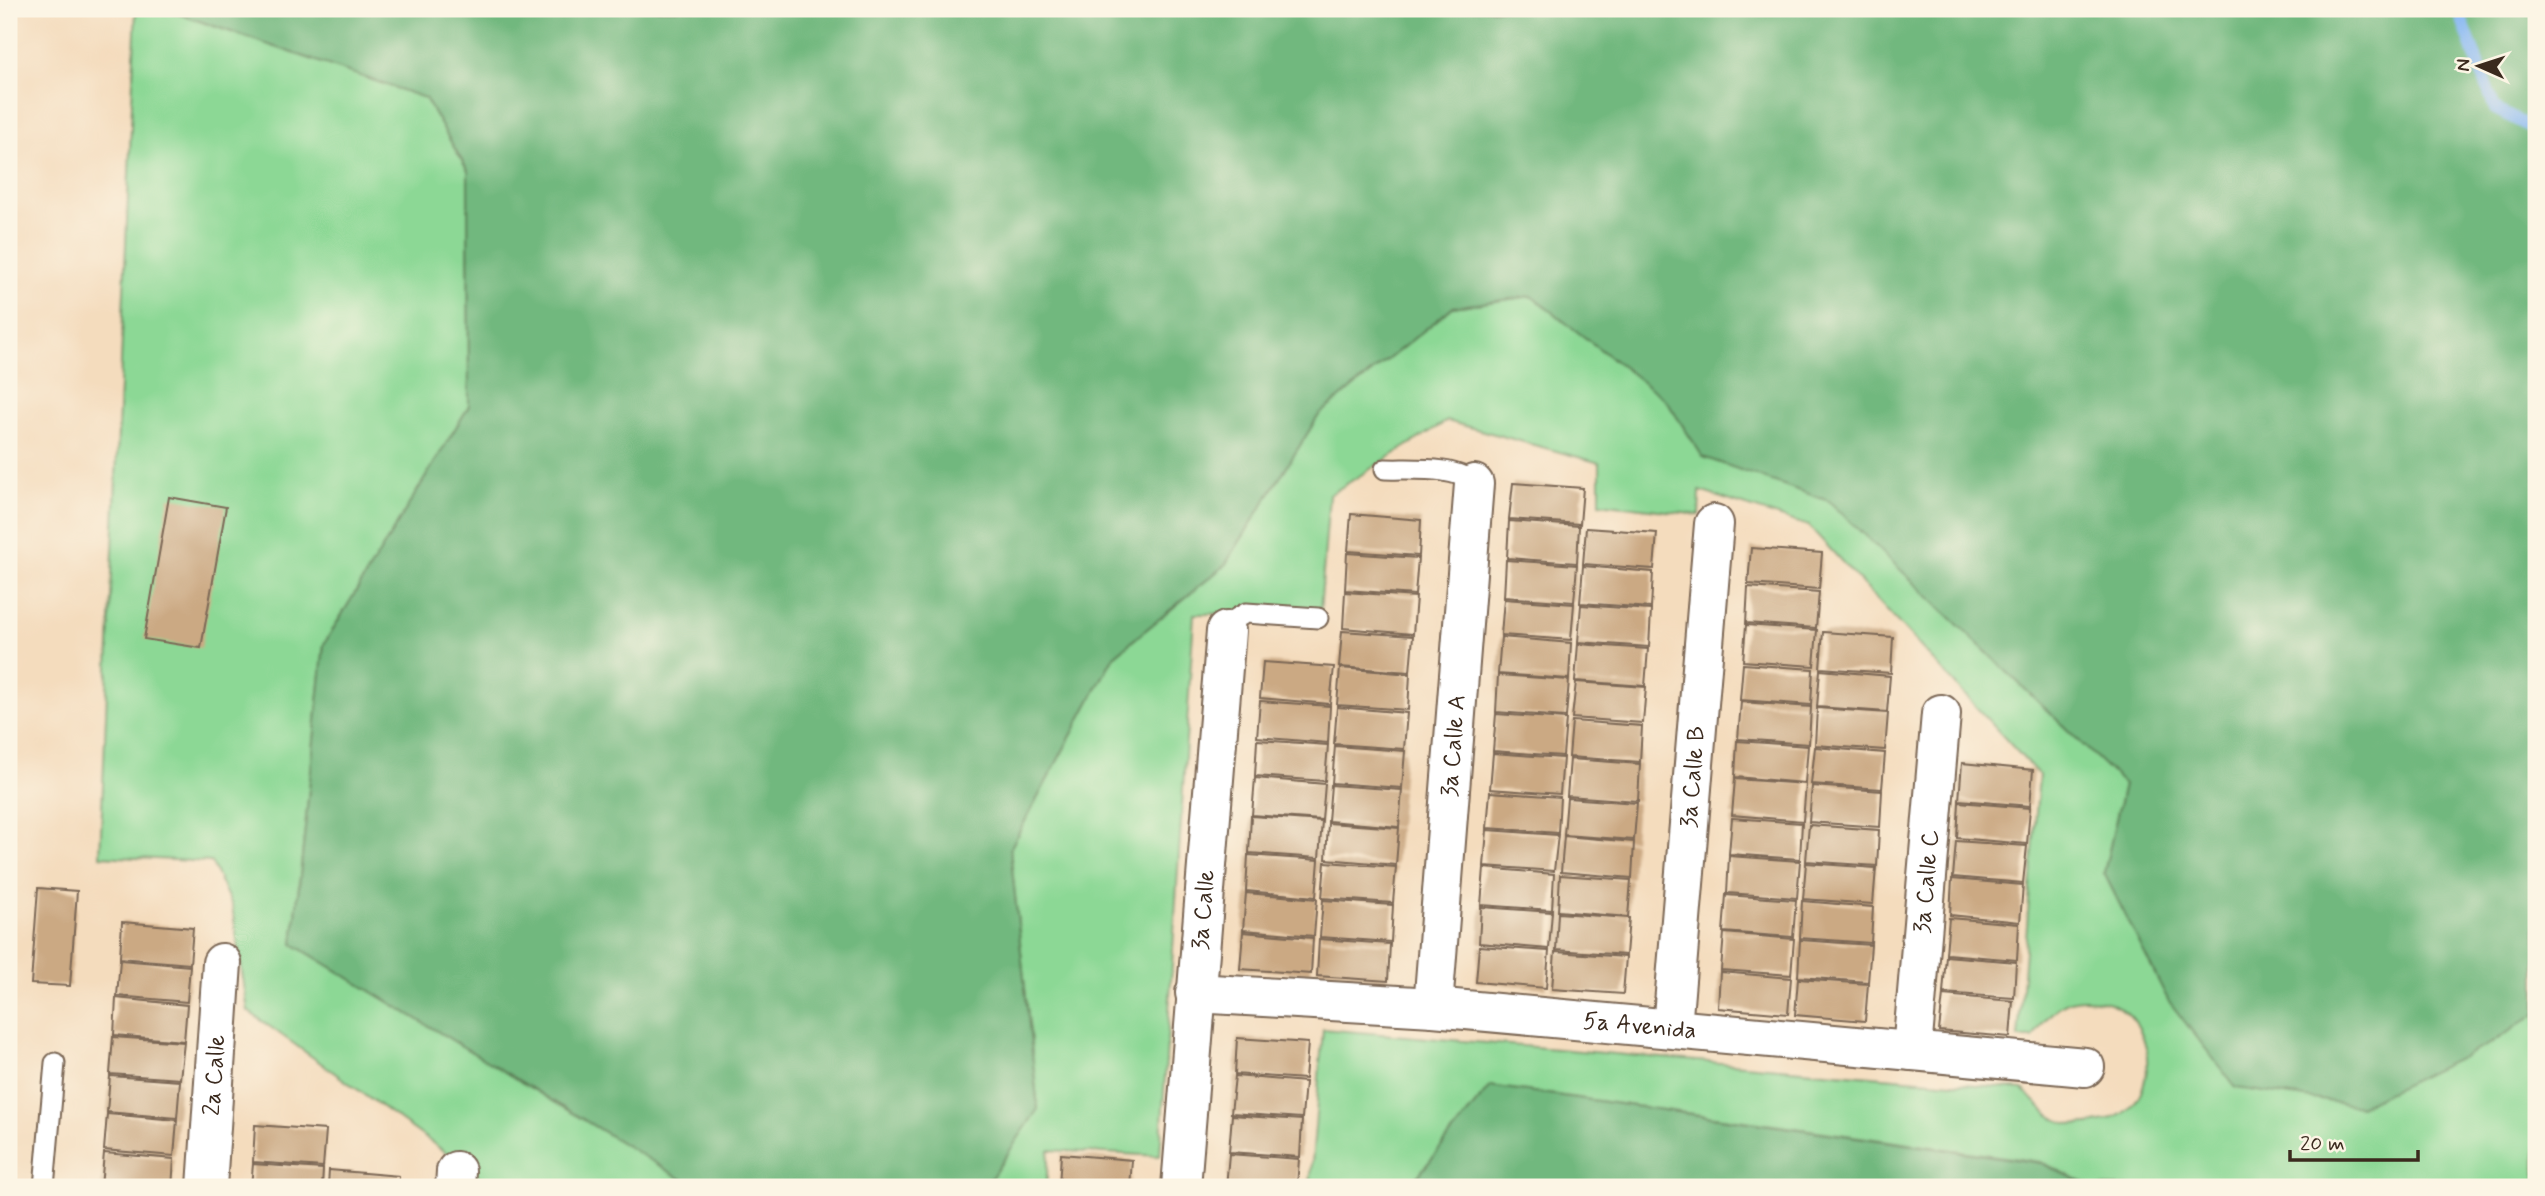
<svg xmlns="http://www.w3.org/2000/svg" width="2545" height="1196" font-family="Mynerve,sans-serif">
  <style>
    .green { fill: #8cd895; stroke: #64815a; stroke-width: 2 }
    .forest { fill: #71b87e; stroke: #56714e; stroke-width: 2 }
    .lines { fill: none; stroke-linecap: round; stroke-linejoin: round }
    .stream { stroke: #87b8f3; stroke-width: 12 }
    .building { fill: #cba983 }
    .lane-casing { stroke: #7c6856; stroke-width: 23 }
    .street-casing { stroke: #7c6856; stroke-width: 42 }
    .lane { stroke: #fff; stroke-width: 19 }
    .street { stroke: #fff; stroke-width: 38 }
    .labels { text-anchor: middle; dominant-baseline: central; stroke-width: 6; stroke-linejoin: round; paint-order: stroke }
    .street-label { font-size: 24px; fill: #3b2a1e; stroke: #fcf5e5 }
  </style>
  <rect width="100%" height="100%" fill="#fcf5e5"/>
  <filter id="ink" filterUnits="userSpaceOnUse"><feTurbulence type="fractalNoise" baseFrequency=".0143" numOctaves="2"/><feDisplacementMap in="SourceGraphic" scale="14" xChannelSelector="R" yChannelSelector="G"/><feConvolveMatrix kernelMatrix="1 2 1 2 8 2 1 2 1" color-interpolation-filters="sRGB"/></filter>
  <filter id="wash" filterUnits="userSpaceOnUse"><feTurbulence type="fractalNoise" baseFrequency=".00686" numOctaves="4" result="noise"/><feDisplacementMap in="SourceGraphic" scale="28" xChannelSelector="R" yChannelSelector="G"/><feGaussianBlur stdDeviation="1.57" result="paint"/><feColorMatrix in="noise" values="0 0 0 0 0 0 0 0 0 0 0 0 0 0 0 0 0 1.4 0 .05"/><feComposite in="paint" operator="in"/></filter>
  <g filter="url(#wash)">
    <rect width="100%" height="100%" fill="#f4dcbd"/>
    <!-- green -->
    <g class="green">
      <polygon points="136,9 164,9 425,98 468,171 469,406 324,644 293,944 695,1187 494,1187 248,1011 232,906 211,862 100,856"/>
      <path d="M1532,296l134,104 37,57 126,44 295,283 -20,89 388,170 44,-30v174h-443l-52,-25 -551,-76 -81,101h-99l13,-158 700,60c26,27 37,42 78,33 20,-4 36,-16 42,-36 12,-34 -2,-77 -41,-85 -10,-2 -22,-3 -32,0 -16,6 -29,23 -37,37h-15l21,-263 -230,-249 -109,-35 -1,24 -99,-12v-40l-153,-42 -118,74 -9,118 -126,1 -34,542 -111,-6 -3,37h-61l53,-79 -28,-259 104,-193 111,-91 94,-150 134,-108z"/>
    </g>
    <!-- forest -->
    <g class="forest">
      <polygon points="164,9 2536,9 2536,1013 2492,1043 2360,1106 2236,1088 2168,1000 2104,873 2124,784 1829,501 1703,457 1666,400 1531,296 1453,307 1319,415 1225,565 1114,656 1010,849 1038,1109 985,1187 695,1187 293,944 324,644 469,406 468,171 425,98"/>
      <polygon points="1490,1086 2041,1163 2093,1187 1409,1187"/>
    </g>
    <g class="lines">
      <!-- stream -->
      <polyline class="stream" points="2458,9 2495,109 2536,130"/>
    </g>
    <g id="blocks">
      <!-- building -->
      <g class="building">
        <polygon points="1513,483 1583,488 1580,524 1509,519"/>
        <polygon points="169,497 226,507 201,648 144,639"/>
        <polygon points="1351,514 1421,520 1419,556 1348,551"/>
        <polygon points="1509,521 1579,526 1577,563 1507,558"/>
        <polygon points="1586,528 1657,533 1654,569 1583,564"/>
        <polygon points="1751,548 1822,553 1819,589 1748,584"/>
        <polygon points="1347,553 1418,558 1415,595 1345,590"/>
        <polygon points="1506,560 1577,565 1574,602 1504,597"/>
        <polygon points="1583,566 1653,572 1651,608 1580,603"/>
        <polygon points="1748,587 1819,592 1816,628 1746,623"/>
        <polygon points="1345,592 1416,597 1413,634 1343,628"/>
        <polygon points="1504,599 1574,604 1571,640 1501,635"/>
        <polygon points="1581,605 1651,610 1649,647 1578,642"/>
        <polygon points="1746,625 1817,630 1814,666 1743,661"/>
        <polygon points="1342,631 1413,636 1410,672 1339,667"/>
        <polygon points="1823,632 1893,637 1891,673 1820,668"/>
        <polygon points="1501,637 1571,643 1569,679 1498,674"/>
        <polygon points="1578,644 1648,649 1645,686 1575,681"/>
        <polygon points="1263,662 1334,667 1330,704 1260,698"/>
        <polygon points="1743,664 1813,669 1811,705 1740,700"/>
        <polygon points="1340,668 1410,674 1408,710 1337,705"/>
        <polygon points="1820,670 1890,676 1887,712 1817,707"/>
        <polygon points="1498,675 1569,680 1566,717 1496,712"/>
        <polygon points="1576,682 1646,687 1643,723 1572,718"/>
        <polygon points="1260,701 1330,706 1328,743 1257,737"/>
        <polygon points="1741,702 1811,707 1809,744 1738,739"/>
        <polygon points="1337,707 1407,713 1404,749 1334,744"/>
        <polygon points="1817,708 1888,713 1885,750 1815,745"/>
        <polygon points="1496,714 1566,719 1563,756 1493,751"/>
        <polygon points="1572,721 1642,726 1640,762 1569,757"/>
        <polygon points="1257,740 1328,745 1325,781 1255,776"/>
        <polygon points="1737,741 1808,746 1805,783 1735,777"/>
        <polygon points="1335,746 1405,751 1402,788 1332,783"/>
        <polygon points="1815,747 1885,753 1882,789 1811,784"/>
        <polygon points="1493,753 1563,758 1560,794 1490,789"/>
        <polygon points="1570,759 1640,764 1638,801 1567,796"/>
        <polygon points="1962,763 2033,770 2030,806 1959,800"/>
        <polygon points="1255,778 1325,784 1322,820 1252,815"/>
        <polygon points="1735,779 1806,784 1803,821 1732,815"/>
        <polygon points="1331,785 1402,790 1399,827 1328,821"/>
        <polygon points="1812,786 1882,791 1880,827 1809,822"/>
        <polygon points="1490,792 1560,797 1558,833 1487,828"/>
        <polygon points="1567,798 1637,803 1634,840 1564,835"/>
        <polygon points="1959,802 2030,808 2027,844 1957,838"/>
        <polygon points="1251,816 1322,821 1319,858 1249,853"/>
        <polygon points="1732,818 1802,823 1800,859 1729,854"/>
        <polygon points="1328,823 1399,828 1396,865 1326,859"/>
        <polygon points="1809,825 1879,830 1877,866 1806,861"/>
        <polygon points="1487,830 1558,835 1554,871 1484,866"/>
        <polygon points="1564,836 1634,842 1632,878 1561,872"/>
        <polygon points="1956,841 2027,846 2023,883 1953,877"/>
        <polygon points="1248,855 1319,860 1316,897 1246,891"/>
        <polygon points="1729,856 1800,861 1797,898 1727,893"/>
        <polygon points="1325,862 1396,867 1393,903 1322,898"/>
        <polygon points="1806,863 1876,868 1873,904 1803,899"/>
        <polygon points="1484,868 1554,874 1552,910 1481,905"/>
        <polygon points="1560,875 1631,880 1628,917 1558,911"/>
        <polygon points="1952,879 2023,885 2020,922 1950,915"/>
        <polygon points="38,888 77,891 70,986 31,984"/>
        <polygon points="1246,893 1317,899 1314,936 1243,930"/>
        <polygon points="1726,895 1796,900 1793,937 1723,932"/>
        <polygon points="1323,900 1393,905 1391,942 1320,937"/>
        <polygon points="1802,901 1873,907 1871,943 1800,938"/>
        <polygon points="1481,907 1552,912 1549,949 1479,943"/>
        <polygon points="1558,913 1629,918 1626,955 1556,950"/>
        <polygon points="1949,918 2019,924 2017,960 1946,954"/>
        <polygon points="122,922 193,928 190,964 120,958"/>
        <polygon points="1243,932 1313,938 1311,974 1240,969"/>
        <polygon points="1724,933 1794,939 1791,975 1721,970"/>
        <polygon points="1319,939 1390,944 1388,981 1317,976"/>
        <polygon points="1800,940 1871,945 1868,982 1798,977"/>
        <polygon points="1479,946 1549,951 1546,988 1476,982"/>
        <polygon points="1555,952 1626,957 1623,994 1552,989"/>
        <polygon points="1946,956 2016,962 2014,998 1943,993"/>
        <polygon points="120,960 190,966 187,1002 117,996"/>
        <polygon points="1720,972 1791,978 1788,1014 1718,1008"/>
        <polygon points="1798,979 1868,984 1865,1021 1795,1015"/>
        <polygon points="1943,995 2013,1001 2010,1037 1939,1031"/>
        <polygon points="116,998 187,1005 184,1041 114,1035"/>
        <polygon points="113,1037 184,1042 180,1079 110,1074"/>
        <polygon points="1237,1038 1308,1043 1305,1079 1235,1074"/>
        <polygon points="110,1076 180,1081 177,1118 107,1112"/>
        <polygon points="1235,1076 1305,1082 1302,1118 1231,1113"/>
        <polygon points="107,1114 177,1120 174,1156 104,1150"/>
        <polygon points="1232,1115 1302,1120 1300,1157 1229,1152"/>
        <polygon points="255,1125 326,1130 323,1167 253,1162"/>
        <polygon points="104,1153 174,1159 172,1187 101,1187"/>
        <polygon points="1061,1154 1132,1160 1130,1187 1059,1187"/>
        <polygon points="1229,1154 1299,1159 1297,1187 1226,1187"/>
        <polygon points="253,1164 323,1169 322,1187 251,1187"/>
        <polygon points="329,1170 399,1176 399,1187 328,1187"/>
      </g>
    </g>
  </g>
  <g filter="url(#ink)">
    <use href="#blocks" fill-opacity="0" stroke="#7c6856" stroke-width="2"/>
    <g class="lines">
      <defs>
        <g id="lane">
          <path d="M1385,469c24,1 72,-4 89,15"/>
          <polyline points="1226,631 1237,618 1246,613 1318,618"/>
          <polyline points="44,1187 55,1063"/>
        </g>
        <g id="street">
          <path id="s1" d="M1195,993l238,14 652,60"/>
          <path id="s2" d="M1433,1007l41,-523"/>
          <path id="s3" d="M1672,1028l42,-504"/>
          <path id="s4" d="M1912,1051l29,-337"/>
          <path id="s5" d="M207,1187l15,-224"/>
          <polyline points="455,1187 456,1171"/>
          <path id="s6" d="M1181,1187l45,-556"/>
        </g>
      </defs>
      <!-- lane casing -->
      <use href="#lane" class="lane-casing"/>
      <!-- street casing -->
      <use href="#street" class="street-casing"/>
      <!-- lane -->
      <use href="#lane" class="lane"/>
      <!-- street -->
      <use href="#street" class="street"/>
    </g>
  </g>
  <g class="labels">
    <!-- street labels -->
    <g class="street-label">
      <text stroke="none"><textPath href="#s2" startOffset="262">3a Calle A</textPath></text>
      <text stroke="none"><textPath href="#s3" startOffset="252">3a Calle B</textPath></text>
      <text stroke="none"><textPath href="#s4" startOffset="170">3a Calle C</textPath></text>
      <text stroke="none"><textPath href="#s6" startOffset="278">3a Calle</textPath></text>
      <text stroke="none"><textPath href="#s1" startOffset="446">5a Avenida</textPath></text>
      <text stroke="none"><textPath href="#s5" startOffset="112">2a Calle</textPath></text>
    </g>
  </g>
  <!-- margin -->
  <rect width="2545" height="1196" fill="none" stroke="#fcf5e5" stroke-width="35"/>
  <!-- north arrow -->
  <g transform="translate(2479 66) rotate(273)" stroke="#fcf5e5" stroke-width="5" paint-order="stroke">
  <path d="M0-5L12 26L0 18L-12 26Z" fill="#3b2a1e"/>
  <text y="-10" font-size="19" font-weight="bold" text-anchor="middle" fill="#3b2a1e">N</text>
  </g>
  <!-- scale -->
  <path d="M2290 1150v10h128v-10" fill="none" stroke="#3b2a1e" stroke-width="3.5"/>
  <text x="2300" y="1150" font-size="21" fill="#3b2a1e" stroke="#fcf5e5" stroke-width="5" paint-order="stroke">20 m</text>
</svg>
